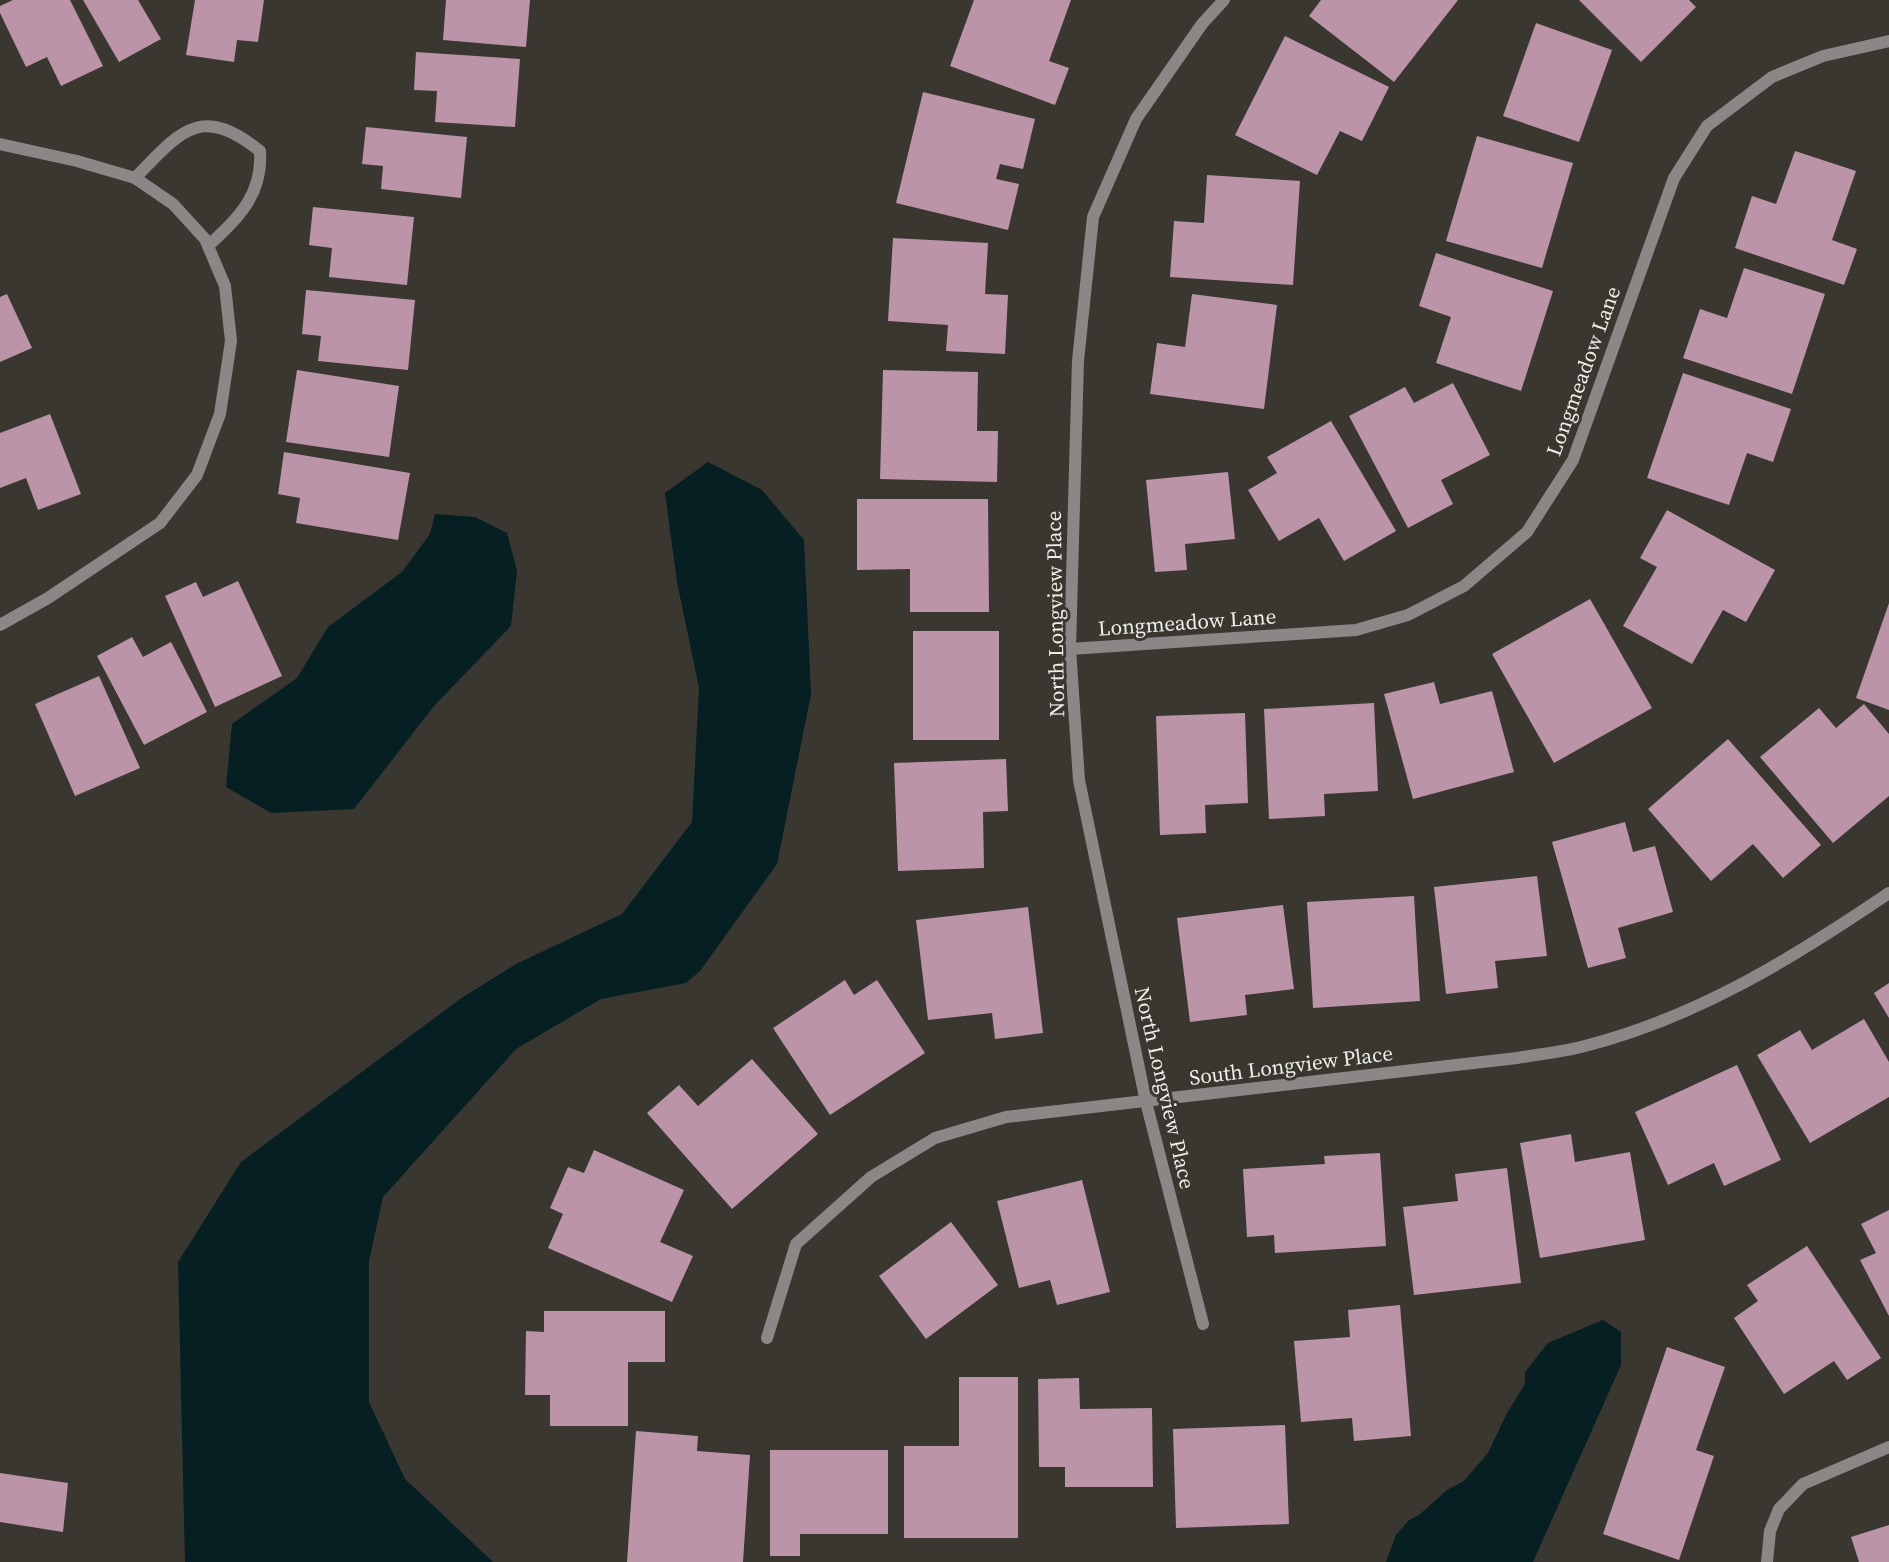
<svg xmlns="http://www.w3.org/2000/svg" width="1889" height="1562" font-family="'Source Serif 4',serif">
  <style>
    .water { fill: #051f22 }
    .building { fill: #bb94a8 }
    .lines { fill: none; stroke-linecap: round; stroke-linejoin: round }
    .street { stroke: #8c8787; stroke-width: 12 }
    .labels { text-anchor: middle; dominant-baseline: central; stroke-width: 6; stroke-linejoin: round; paint-order: stroke }
    .street-label { font-size: 21px; fill: #eeede8; stroke: #393730 }
  </style>
  <rect width="100%" height="100%" fill="#393730"/>
  <!-- water -->
  <g class="water">
    <polygon points="708,462 762,490 804,540 811,694 777,864 700,971 686,983 601,999 516,1049 383,1197 369,1261 369,1402 405,1479 493,1562 185,1562 178,1262 241,1162 460,999 516,964 622,914 692,822 699,688 677,582 665,493"/>
    <polygon points="435,514 475,517 507,533 517,571 511,626 434,706 354,809 271,813 226,787 232,724 297,678 328,627 402,572 430,534"/>
    <polygon points="1603,1320 1621,1332 1621,1365 1533,1562 1386,1562 1396,1535 1409,1520 1419,1515 1447,1490 1464,1481 1488,1453 1507,1413 1525,1384 1525,1372 1548,1343"/>
  </g>
  <!-- building -->
  <g class="building">
    <polygon points="13,0 70,0 103,66 61,86 47,57 26,67 0,13 0,6"/>
    <polygon points="83,0 138,0 161,39 119,62"/>
    <polygon points="195,0 264,0 258,42 237,40 234,62 186,55"/>
    <polygon points="446,0 530,0 526,47 443,40"/>
    <polygon points="974,0 1071,0 1049,61 1069,68 1055,105 950,66"/>
    <polygon points="1321,0 1458,0 1394,82 1309,16"/>
    <polygon points="1579,0 1689,0 1696,7 1641,62"/>
    <polygon points="1536,23 1612,50 1579,142 1503,116"/>
    <polygon points="1285,36 1389,87 1362,141 1340,131 1317,175 1235,135"/>
    <polygon points="416,52 520,59 515,127 435,122 437,91 414,90"/>
    <polygon points="923,92 1035,119 1023,169 1000,164 996,179 1019,184 1008,230 896,203"/>
    <polygon points="366,127 467,137 461,198 381,189 383,166 362,164"/>
    <polygon points="1477,136 1573,163 1542,268 1446,241"/>
    <polygon points="1795,151 1856,171 1832,240 1857,249 1844,285 1735,248 1752,196 1776,204"/>
    <polygon points="1207,175 1300,181 1293,285 1170,277 1174,221 1204,223"/>
    <polygon points="313,207 414,217 407,285 329,277 332,248 309,245"/>
    <polygon points="893,238 988,243 985,294 1008,295 1005,354 946,351 948,325 888,321"/>
    <polygon points="1436,253 1553,291 1521,391 1436,363 1451,317 1419,306"/>
    <polygon points="1744,268 1825,294 1792,394 1683,358 1700,309 1727,318"/>
    <polygon points="306,290 415,300 408,370 318,361 321,336 302,334"/>
    <polygon points="7,294 32,348 0,362 0,297"/>
    <polygon points="1192,294 1277,305 1264,409 1150,394 1157,343 1185,347"/>
    <polygon points="297,370 399,386 389,457 286,442"/>
    <polygon points="883,370 978,372 977,431 998,431 997,482 880,479"/>
    <polygon points="1683,373 1791,409 1773,462 1747,453 1729,505 1647,478"/>
    <polygon points="1453,383 1490,455 1441,480 1453,504 1408,528 1349,416 1405,387 1414,403"/>
    <polygon points="50,414 81,494 38,510 26,478 0,488 0,433"/>
    <polygon points="1331,421 1396,531 1344,561 1319,518 1279,541 1248,490 1277,473 1267,457"/>
    <polygon points="284,452 410,473 398,540 296,523 300,498 278,494"/>
    <polygon points="1228,472 1235,539 1185,544 1187,570 1155,572 1146,480"/>
    <polygon points="857,499 988,499 989,612 910,612 910,569 857,570"/>
    <polygon points="1667,510 1775,570 1746,622 1723,610 1692,664 1623,626 1657,567 1640,558"/>
    <polygon points="238,581 282,676 215,707 165,596 196,582 203,597"/>
    <polygon points="1590,599 1652,708 1554,763 1492,654"/>
    <polygon points="1889,603 1889,710 1856,698"/>
    <rect x="913" y="631" width="86" height="109"/>
    <polygon points="132,637 143,657 171,642 207,712 144,745 97,656"/>
    <polygon points="99,676 140,768 75,796 35,704"/>
    <polygon points="1434,682 1440,704 1492,691 1514,772 1413,799 1384,694"/>
    <polygon points="1374,703 1378,791 1324,794 1325,816 1269,819 1264,709"/>
    <polygon points="1864,704 1889,734 1889,796 1833,843 1760,757 1819,708 1836,728"/>
    <polygon points="1245,713 1248,803 1205,805 1206,833 1160,835 1156,716"/>
    <polygon points="1728,739 1821,845 1783,878 1753,844 1711,881 1648,809"/>
    <polygon points="1006,759 1008,811 983,812 984,868 898,871 894,763"/>
    <polygon points="1625,822 1633,852 1655,846 1673,912 1618,928 1626,958 1588,968 1552,842"/>
    <polygon points="1537,876 1547,956 1495,961 1498,988 1446,994 1434,887"/>
    <polygon points="1414,896 1420,1001 1313,1008 1307,902"/>
    <polygon points="1283,905 1294,989 1245,995 1247,1015 1190,1022 1177,918"/>
    <polygon points="1028,907 1043,1033 995,1039 992,1013 928,1020 916,920"/>
    <polygon points="845,980 854,995 877,980 925,1053 830,1115 773,1028"/>
    <polygon points="1889,983 1889,1018 1874,993"/>
    <polygon points="1864,1019 1889,1062 1889,1097 1810,1143 1757,1055 1800,1030 1812,1050"/>
    <polygon points="752,1059 818,1134 732,1209 647,1113 679,1085 698,1106"/>
    <polygon points="1737,1065 1781,1160 1724,1186 1714,1163 1668,1185 1635,1112"/>
    <polygon points="1571,1134 1575,1162 1630,1152 1645,1240 1540,1258 1520,1143"/>
    <polygon points="594,1150 684,1190 660,1242 693,1256 672,1302 548,1248 563,1214 550,1208 568,1167 584,1173"/>
    <polygon points="1380,1153 1386,1246 1275,1253 1274,1235 1247,1237 1243,1169 1325,1164 1324,1156"/>
    <polygon points="1507,1168 1521,1283 1414,1295 1403,1207 1458,1201 1455,1174"/>
    <polygon points="1082,1180 1110,1292 1057,1305 1050,1280 1019,1288 997,1201"/>
    <polygon points="1889,1210 1889,1316 1860,1260 1876,1253 1861,1224"/>
    <polygon points="951,1222 998,1285 926,1339 879,1276"/>
    <polygon points="1807,1246 1881,1358 1847,1380 1834,1361 1784,1394 1734,1318 1758,1301 1747,1285"/>
    <polygon points="1400,1305 1411,1436 1354,1441 1352,1418 1301,1422 1294,1341 1350,1337 1348,1310"/>
    <polygon points="544,1311 665,1311 665,1362 628,1362 628,1426 550,1426 550,1395 525,1395 526,1331 544,1332"/>
    <polygon points="1667,1347 1725,1367 1696,1450 1714,1456 1679,1560 1603,1534"/>
    <polygon points="959,1377 1018,1377 1018,1538 904,1538 904,1446 959,1446"/>
    <polygon points="1079,1378 1080,1409 1152,1408 1153,1487 1065,1487 1065,1467 1039,1467 1038,1379"/>
    <polygon points="1285,1425 1289,1524 1176,1528 1173,1429"/>
    <polygon points="636,1431 698,1436 697,1451 750,1455 743,1562 627,1562"/>
    <polygon points="770,1450 888,1450 888,1534 800,1534 800,1556 770,1556"/>
    <polygon points="0,1473 68,1483 63,1532 0,1522"/>
    <polygon points="1889,1525 1889,1562 1859,1562 1851,1537"/>
  </g>
  <g class="lines">
    <!-- street -->
    <g class="street">
      <polyline points="0,144 77,161 135,178 173,204 205,239 225,286 231,341 220,414 197,475 160,523 48,598 0,625"/>
      <path d="M135,178c45,-46 65,-75 125,-27 3,44 -22,67 -52,95"/>
      <polyline points="1070,649 1356,630 1408,615 1464,586 1527,532 1573,460 1674,178 1707,126 1772,77 1823,56 1889,41"/>
      <polyline points="1203,1324 1146,1102 1079,780 1070,649 1078,361 1093,217 1136,119 1202,24 1224,0"/>
      <path d="M767,1338l29,-94 75,-67 64,-39 71,-21 511,-59c23,-4 46,-6 68,-12 113,-29 208,-88 304,-153"/>
      <polyline points="1767,1562 1770,1531 1779,1509 1803,1484 1889,1447"/>
    </g>
  </g>
  <g class="labels">
    <!-- street labels -->
    <g class="street-label">
      <text transform="translate(1583 371) rotate(-70)">Longmeadow Lane</text>
      <text transform="translate(1055 614) rotate(-91)">North Longview Place</text>
      <text transform="translate(1187 622) rotate(-4)">Longmeadow Lane</text>
      <text transform="translate(1291 1065) rotate(-7)">South Longview Place</text>
      <text transform="translate(1165 1088) rotate(77)">North Longview Place</text>
    </g>
  </g>
</svg>
